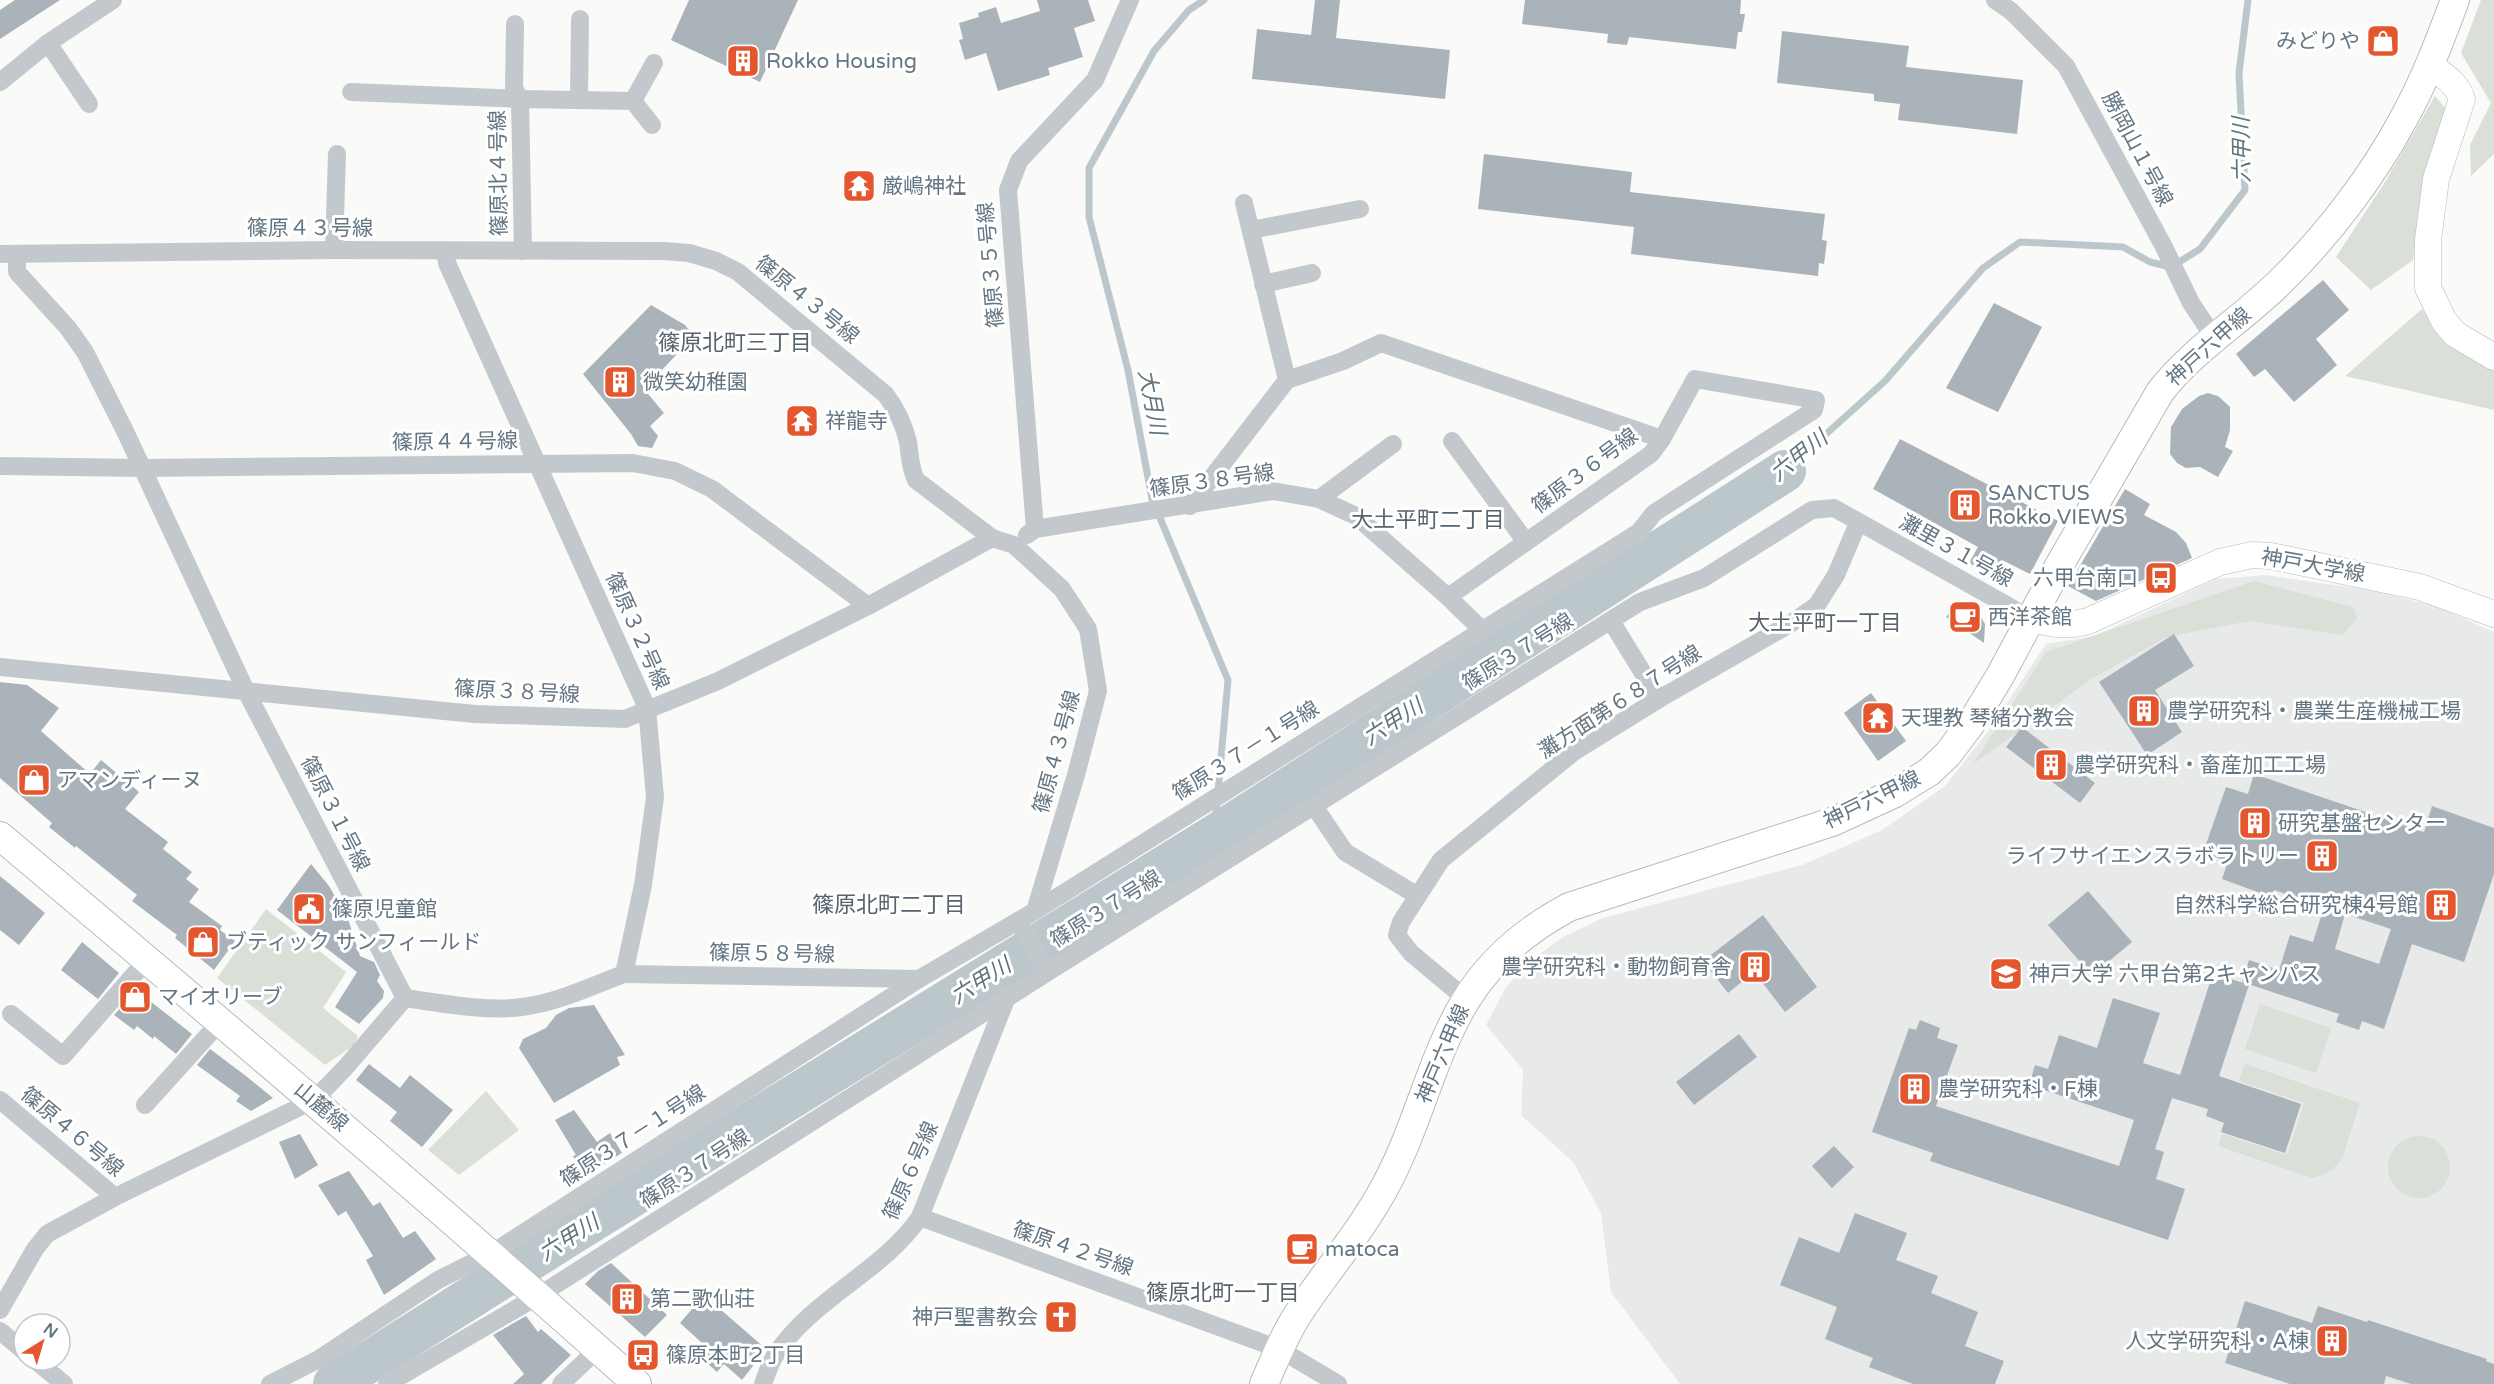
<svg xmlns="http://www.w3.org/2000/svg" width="2494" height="1384" font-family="'Varela Round','Noto Sans JP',sans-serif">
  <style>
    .built { fill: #e8e9e9 }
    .green { fill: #dadfd7 }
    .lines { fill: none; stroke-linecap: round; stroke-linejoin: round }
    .stream { stroke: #bbc7cb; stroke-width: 7 }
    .river { stroke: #bbc7cb; stroke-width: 42 }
    .building { fill: #aab3b9; fill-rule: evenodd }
    .secondary-casing { stroke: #b3babf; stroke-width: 27 }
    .primary-casing { stroke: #b5babe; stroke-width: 30 }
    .street { stroke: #c3c8cc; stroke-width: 18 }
    .secondary { stroke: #fff; stroke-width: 26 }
    .primary { stroke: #fff; stroke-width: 28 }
    .labels { text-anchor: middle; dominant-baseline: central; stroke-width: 6; stroke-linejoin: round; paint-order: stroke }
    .poi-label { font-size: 21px; fill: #657683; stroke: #fff; text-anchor: start }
    .street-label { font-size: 21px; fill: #657683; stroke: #fff }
    .water-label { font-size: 22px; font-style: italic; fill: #60757c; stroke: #fff }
    .neighbourhood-label { font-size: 22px; fill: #57646e; stroke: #fff }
  </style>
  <rect width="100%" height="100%" fill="#fafaf8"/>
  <!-- built -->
  <polygon class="built" points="2266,575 2375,591 2435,606 2494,632 2494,1384 1680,1384 1611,1292 1601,1213 1573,1162 1521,1115 1523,1070 1486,1025 1506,987 1529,962 1563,937 1603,918 1802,865 1882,830 1945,786 1989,730 2046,644 2095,636 2216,579"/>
  <!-- green -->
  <g class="green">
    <polygon points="2481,0 2494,0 2494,154 2471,176 2470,145 2491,103 2461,53"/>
    <polygon points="2435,96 2447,110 2425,172 2413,260 2371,290 2336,257 2385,182"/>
    <polygon points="2422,309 2450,342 2494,370 2494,410 2345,376"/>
    <polygon points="2254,581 2353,607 2357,618 2343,635 2249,621 2167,637 2093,678 1973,764 2046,652"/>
    <polygon points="266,909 346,972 323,1008 358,1036 353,1046 325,1065 217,978"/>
    <polygon points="2260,1004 2331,1028 2316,1073 2245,1049"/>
    <path d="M2245,1064l115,39 -18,56c-8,11 -17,16 -30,19l-94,-32 4,-12 65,21 17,-52 -65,-22z"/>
    <polygon points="486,1091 519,1130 459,1175 428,1150"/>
    <circle cx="2419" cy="1167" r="31"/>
  </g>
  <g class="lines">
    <!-- stream -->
    <g class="stream">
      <polyline points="1204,0 1189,10 1154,51 1089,168 1089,217 1128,370 1152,499 1228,680 1214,836"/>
      <polyline points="1785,471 1885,381 1983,268 2020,242 2123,247 2150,262 2171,267 2200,249 2245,190 2239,73 2248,0"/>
    </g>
    <!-- river -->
    <polyline class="river" points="334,1384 579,1229 1214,836 1785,471"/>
  </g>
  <!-- building -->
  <g class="building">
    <polygon points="15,0 60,0 0,39 0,10"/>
    <polygon points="689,0 798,0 760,82 671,40"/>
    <polygon points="1037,0 1088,0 1095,21 1074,28 1083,57 1048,68 1050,75 998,91 986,53 965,60 959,40 963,39 959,23 979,17 978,13 996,7 1001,23 1040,11"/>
    <polygon points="1315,0 1340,0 1336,38 1450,50 1445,99 1252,79 1257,29 1311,35"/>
    <polygon points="1525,0 1741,0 1740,14 1745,14 1742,32 1738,32 1736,49 1629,37 1627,45 1607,43 1608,34 1522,24"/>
    <polygon points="1782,31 1909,46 1906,67 2023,80 2017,134 1898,120 1900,104 1874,101 1874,94 1777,83"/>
    <polygon points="1484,154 1632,172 1630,192 1825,214 1822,240 1827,241 1824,264 1819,263 1818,276 1631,254 1634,227 1478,209"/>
    <polygon points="2323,280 2349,310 2316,339 2337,365 2294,402 2265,369 2254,377 2236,354"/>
    <polygon points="1994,303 2042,327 1998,412 1946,388"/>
    <polygon points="651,305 685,325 694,336 644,389 664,413 650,426 658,436 652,448 638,446 631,434 583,374"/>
    <polygon points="2208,393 2218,396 2230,407 2230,430 2225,447 2233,451 2218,477 2200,467 2186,468 2177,463 2170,454 2171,427 2182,409 2199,396"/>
    <polygon points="1900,439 2058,521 2030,574 2002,560 1993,577 1969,563 1978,547 1873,489"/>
    <polygon points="2125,489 2150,504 2144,515 2176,532 2186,543 2192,558 2096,601 2068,586"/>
    <polygon points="1959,600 1982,619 1985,624 1984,643 1946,617"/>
    <polygon points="2174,634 2194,666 2155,690 2182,732 2147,755 2099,682"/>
    <polygon points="0,682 27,685 59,708 41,731 90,774 101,760 139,792 125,809 168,842 163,849 192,872 186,879 199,889 189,902 222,926 220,930 235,941 214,970 175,938 177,935 132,901 137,895 76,846 75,848 49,827 52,823 0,778"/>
    <polygon points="1871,693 1906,741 1878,761 1844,713"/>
    <polygon points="2022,727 2095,783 2080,803 2006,747"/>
    <path d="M2254,774l170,58 8,-26 62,22v46l-30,88 -52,-18 -28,85 -22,-8 -3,9 -23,-8 3,-8 -97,-32 7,-22 30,10 11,-35 23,7 11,-35 -50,-17 -3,7 -49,-18 6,-18 -25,-8 23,-66 22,7zM2345,914l46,15 -12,35 -44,-15z"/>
    <polygon points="311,864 329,886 348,919 360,956 374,962 380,975 377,981 384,991 383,998 359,1024 335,1007 357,972 277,910"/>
    <polygon points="0,876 45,913 19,945 0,930"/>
    <polygon points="2088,891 2132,942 2096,972 2089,972 2048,925"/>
    <polygon points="1763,915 1817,987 1785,1012 1754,972 1728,993 1703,961"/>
    <polygon points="82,942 119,973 98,999 61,970"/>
    <polygon points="2213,973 2249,985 2219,1076 2301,1104 2285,1153 2221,1132 2224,1123 2206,1116 2208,1109 2172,1098 2155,1149 2164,1152 2156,1179 2185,1189 2168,1240 1930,1161 1933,1153 1872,1132 1909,1028 1916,1030 1920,1020 1940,1028 1937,1038 1958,1045 1936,1106 2119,1166 2134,1120 2029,1085 2035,1065 2048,1069 2059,1035 2097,1048 2113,998 2160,1013 2143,1063 2180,1075"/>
    <polygon points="136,990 192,1034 176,1054 154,1036 153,1039 137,1026 134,1030 114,1015"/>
    <polygon points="594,1005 625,1055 617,1057 620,1065 554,1103 519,1048 523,1039 546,1028 556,1015 569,1008"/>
    <polygon points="1739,1034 1757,1057 1694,1105 1676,1082"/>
    <polygon points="210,1049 246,1076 273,1098 251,1111 236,1101 240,1096 197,1065"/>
    <polygon points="369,1064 400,1088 410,1075 453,1110 422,1147 390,1121 397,1112 356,1080"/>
    <polygon points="574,1110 597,1142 610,1133 622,1153 584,1176 573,1156 576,1155 555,1120"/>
    <polygon points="300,1134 318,1165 295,1179 279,1142"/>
    <polygon points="1834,1146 1854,1167 1832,1188 1812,1166"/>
    <polygon points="349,1171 373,1206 380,1202 403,1238 415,1231 436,1259 384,1295 366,1260 373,1256 346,1211 338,1216 318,1185"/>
    <polygon points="1855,1213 1907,1233 1896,1260 1938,1276 1931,1293 1978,1312 1965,1346 2004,1361 1995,1384 1913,1384 1869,1367 1873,1358 1825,1339 1837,1307 1780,1285 1799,1237 1839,1253"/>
    <polygon points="611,1263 667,1315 645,1337 585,1284 598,1271"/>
    <polygon points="704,1295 766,1349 742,1380 724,1364 717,1372 695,1352 702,1343 680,1323"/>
    <polygon points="2245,1301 2312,1323 2318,1306 2367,1322 2368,1320 2487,1359 2486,1361 2494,1364 2494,1384 2411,1384 2386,1376 2384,1384 2290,1384 2225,1363"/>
    <polygon points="526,1316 538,1332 541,1329 571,1355 541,1384 513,1384 524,1374 493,1335"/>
  </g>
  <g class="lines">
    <defs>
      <g id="secondary">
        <path d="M2429,65c14,10 27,17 33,34l-26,80 -8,61v48l16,33 11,13 39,23"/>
        <path d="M2033,620c19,4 35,7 55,1l132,-59 32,-7 19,1 149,31 74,27"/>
      </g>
      <g id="primary">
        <path d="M0,836c214,180 428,361 637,548"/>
        <path d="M1264,1384c11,-25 21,-51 36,-73 25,-38 55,-72 78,-112 38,-63 51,-138 88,-199 25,-41 62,-71 103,-93l263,-85 63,-29 34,-21 19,-18 24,-32 28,-46 60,-112 100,-172c33,-43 82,-72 121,-111 47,-46 92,-105 123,-163 21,-38 36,-78 51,-118"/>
      </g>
    </defs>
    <!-- secondary casing -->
    <use href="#secondary" class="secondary-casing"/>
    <!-- primary casing -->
    <use href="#primary" class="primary-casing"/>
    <!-- street -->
    <g class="street">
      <polyline points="1995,0 2011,11 2066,66 2164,247 2191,303 2215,339"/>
      <polyline points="48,43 89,104"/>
      <polyline points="0,82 48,43 113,0"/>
      <polyline points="351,92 520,99 514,88 515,24"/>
      <polyline points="579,99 580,19"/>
      <polyline points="633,101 654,63"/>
      <polyline points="633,101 652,125"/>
      <polyline points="1244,203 1287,380"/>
      <polyline points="1251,230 1360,209"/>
      <polyline points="334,250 337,154"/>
      <polyline points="523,251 520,99 633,101"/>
      <path d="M0,254l334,-4 330,1 25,2 27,8 22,11 148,123c11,15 18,29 22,47 2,13 2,26 8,38l76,58 22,7 48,44 26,40 10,62 -22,84 -41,136 -116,68 -427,274 -54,27 -119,79 -49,25"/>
      <polyline points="17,254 17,272 68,328 85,352 125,431 246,691 405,998"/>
      <polyline points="1263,284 1312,273"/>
      <polyline points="1452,441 1526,542"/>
      <polyline points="0,466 141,468 633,463 675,471 712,489 868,606"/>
      <polyline points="1319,499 1393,444"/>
      <polyline points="1190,506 1287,380 1343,361 1381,343 1662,439"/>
      <polyline points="1035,529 1008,190 1019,161 1095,80 1130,0"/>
      <polyline points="1027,535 1035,529 1273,491 1319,499 1356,516 1448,597 1482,630"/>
      <polyline points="1611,621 1659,699"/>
      <polyline points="0,667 475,714 625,719 718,681 868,606 992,538"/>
      <polyline points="1314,806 1345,852 1418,896"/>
      <polyline points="1035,911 1639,532 1654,513 1814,410 1816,400 1695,379 1662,439 1651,454 1448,597"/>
      <polyline points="1018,921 1048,972"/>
      <polyline points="624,974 919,979"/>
      <path d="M405,998c35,5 82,14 117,9 35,-4 69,-21 102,-33l19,-89 12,-88 -8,-89 -200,-445 -2,-12"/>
      <polyline points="1466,999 1411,953 1397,935 1401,922 1441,860 1575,751 1659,699 1790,624 1817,605 1836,575 1858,523"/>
      <polyline points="11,1014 63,1056 147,960"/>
      <polyline points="0,1100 115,1197"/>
      <polyline points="145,1105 220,1022"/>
      <polyline points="920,1217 1279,1349 1338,1384"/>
      <polyline points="0,1310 35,1249 47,1234 115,1197 314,1100 345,1068 405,998"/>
      <polyline points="0,1331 24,1351"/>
      <polyline points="35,1360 64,1384"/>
      <polyline points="387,1384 538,1296 1048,972 1640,602 1704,578 1812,510 1834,508 2033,620"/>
      <polyline points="561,1384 598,1349"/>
      <path d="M763,1384c4,-10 7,-22 13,-30 37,-56 106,-82 144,-137l87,-220"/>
    </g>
    <!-- secondary -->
    <use href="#secondary" class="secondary"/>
    <!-- primary -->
    <use href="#primary" class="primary"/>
  </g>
  <!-- icons -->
  <defs>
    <symbol id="shop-square" viewBox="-11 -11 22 22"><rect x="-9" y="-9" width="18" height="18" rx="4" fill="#e4572e" stroke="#fff"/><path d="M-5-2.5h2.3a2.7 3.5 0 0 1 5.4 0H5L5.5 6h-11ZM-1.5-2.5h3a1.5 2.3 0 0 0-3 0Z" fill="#fff"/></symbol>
    <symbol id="building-square" viewBox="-11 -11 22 22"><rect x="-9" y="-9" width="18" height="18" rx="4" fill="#e4572e" stroke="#fff"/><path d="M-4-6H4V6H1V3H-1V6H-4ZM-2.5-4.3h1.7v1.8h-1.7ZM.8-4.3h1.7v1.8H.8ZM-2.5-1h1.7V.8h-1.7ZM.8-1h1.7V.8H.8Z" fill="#fff"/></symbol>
    <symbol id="temple-square" viewBox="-11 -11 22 22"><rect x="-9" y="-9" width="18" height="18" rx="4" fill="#e4572e" stroke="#fff"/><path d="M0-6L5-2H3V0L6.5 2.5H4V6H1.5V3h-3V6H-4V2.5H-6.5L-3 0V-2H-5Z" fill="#fff"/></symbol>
    <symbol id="bus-square" viewBox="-11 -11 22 22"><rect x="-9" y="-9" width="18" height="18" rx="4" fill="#e4572e" stroke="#fff"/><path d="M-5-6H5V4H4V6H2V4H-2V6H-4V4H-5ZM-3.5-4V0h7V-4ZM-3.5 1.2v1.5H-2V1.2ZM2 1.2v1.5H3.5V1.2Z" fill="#fff"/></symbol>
    <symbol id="cafe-square" viewBox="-11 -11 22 22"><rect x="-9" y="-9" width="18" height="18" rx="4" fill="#e4572e" stroke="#fff"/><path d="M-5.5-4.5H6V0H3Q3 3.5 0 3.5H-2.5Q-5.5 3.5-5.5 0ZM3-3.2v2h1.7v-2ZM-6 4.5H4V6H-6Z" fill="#fff"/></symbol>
    <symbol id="civic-square" viewBox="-11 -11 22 22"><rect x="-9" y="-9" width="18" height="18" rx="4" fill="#e4572e" stroke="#fff"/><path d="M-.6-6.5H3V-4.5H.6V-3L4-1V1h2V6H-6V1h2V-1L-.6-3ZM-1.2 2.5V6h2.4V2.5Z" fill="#fff"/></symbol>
    <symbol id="university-square" viewBox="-11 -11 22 22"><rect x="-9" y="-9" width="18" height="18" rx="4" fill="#e4572e" stroke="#fff"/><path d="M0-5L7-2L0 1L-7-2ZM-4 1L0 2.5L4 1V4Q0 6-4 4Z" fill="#fff"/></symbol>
    <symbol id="church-square" viewBox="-11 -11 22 22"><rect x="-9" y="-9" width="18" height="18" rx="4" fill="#e4572e" stroke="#fff"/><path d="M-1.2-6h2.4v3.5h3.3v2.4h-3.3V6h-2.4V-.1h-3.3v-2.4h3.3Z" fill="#fff"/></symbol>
  </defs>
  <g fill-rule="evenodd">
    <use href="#shop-square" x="2364" y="22" width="38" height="38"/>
    <use href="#building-square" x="724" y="42" width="38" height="38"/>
    <use href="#temple-square" x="840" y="167" width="38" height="38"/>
    <use href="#building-square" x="601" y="363" width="38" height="38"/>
    <use href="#temple-square" x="783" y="402" width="38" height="38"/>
    <use href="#building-square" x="1946" y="486" width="38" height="38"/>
    <use href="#bus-square" x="2142" y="559" width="38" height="38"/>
    <use href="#cafe-square" x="1946" y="598" width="38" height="38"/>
    <use href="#building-square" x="2125" y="692" width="38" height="38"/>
    <use href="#temple-square" x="1859" y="699" width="38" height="38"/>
    <use href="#building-square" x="2032" y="746" width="38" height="38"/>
    <use href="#shop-square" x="15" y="761" width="38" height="38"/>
    <use href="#building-square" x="2236" y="804" width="38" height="38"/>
    <use href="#building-square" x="2303" y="837" width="38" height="38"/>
    <use href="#building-square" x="2422" y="886" width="38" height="38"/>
    <use href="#civic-square" x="290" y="890" width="38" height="38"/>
    <use href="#shop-square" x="184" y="923" width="38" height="38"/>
    <use href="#building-square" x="1736" y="948" width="38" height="38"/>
    <use href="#university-square" x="1987" y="955" width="38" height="38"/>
    <use href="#shop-square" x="116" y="978" width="38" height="38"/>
    <use href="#building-square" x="1896" y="1070" width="38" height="38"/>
    <use href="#cafe-square" x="1283" y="1230" width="38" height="38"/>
    <use href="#building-square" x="608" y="1280" width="38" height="38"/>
    <use href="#church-square" x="1042" y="1298" width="38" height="38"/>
    <use href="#building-square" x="2313" y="1322" width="38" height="38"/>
    <use href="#bus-square" x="624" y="1336" width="38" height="38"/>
  </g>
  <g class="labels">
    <!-- poi labels -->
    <g class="poi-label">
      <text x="2360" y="41" text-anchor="end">みどりや</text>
      <text x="766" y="61">Rokko Housing</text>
      <text x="882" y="186">厳嶋神社</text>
      <text x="643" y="382">微笑幼稚園</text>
      <text x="825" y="421">祥龍寺</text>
      <text x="1988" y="493">SANCTUS<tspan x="1988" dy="24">Rokko VIEWS</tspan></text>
      <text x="2138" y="578" text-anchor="end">六甲台南口</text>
      <text x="1988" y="617">西洋茶館</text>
      <text x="2167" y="711">農学研究科・農業生産機械工場</text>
      <text x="1901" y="718">天理教 琴緒分教会</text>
      <text x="2074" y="765">農学研究科・畜産加工工場</text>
      <text x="57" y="780">アマンディーヌ</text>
      <text x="2278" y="823">研究基盤センター</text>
      <text x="2299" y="856" text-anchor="end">ライフサイエンスラボラトリー</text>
      <text x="2418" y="905" text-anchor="end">自然科学総合研究棟4号館</text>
      <text x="332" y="909">篠原児童館</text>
      <text x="226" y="942">ブティック サンフィールド</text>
      <text x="1732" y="967" text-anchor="end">農学研究科・動物飼育舎</text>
      <text x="2029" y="974">神戸大学 六甲台第2キャンパス</text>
      <text x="158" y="997">マイオリーブ</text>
      <text x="1938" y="1089">農学研究科・F棟</text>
      <text x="1325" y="1249">matoca</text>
      <text x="650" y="1299">第二歌仙荘</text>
      <text x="1038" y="1317" text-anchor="end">神戸聖書教会</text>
      <text x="2309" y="1341" text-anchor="end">人文学研究科・A棟</text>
      <text x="666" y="1355">篠原本町2丁目</text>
    </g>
    <!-- street labels -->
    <g class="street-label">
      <text transform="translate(2137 149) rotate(62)">勝岡山１号線</text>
      <text transform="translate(499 173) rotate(-91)">篠原北４号線</text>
      <text x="310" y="228">篠原４３号線</text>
      <text transform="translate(991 265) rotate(-95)">篠原３５号線</text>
      <text transform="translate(807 300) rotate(39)">篠原４３号線</text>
      <text transform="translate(2209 347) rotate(-42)">神戸六甲線</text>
      <text transform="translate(455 442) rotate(-1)">篠原４４号線</text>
      <text transform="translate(1585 471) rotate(-37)">篠原３６号線</text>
      <text transform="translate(1212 481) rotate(-8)">篠原３８号線</text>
      <text transform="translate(1956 551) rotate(29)">灘里３１号線</text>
      <text transform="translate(2313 566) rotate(10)">神戸大学線</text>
      <text transform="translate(637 631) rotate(66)">篠原３２号線</text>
      <text transform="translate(1518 652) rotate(-32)">篠原３７号線</text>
      <text transform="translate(517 692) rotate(3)">篠原３８号線</text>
      <text transform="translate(1620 702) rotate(-33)">灘方面第６８７号線</text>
      <text transform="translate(1246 751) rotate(-32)">篠原３７－１号線</text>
      <text transform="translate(1057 752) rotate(-75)">篠原４３号線</text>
      <text transform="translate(1872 800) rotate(-26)">神戸六甲線</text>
      <text transform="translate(335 814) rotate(63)">篠原３１号線</text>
      <text transform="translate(1106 909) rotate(-32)">篠原３７号線</text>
      <text transform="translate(772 954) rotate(1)">篠原５８号線</text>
      <text transform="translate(1443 1054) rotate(-67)">神戸六甲線</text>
      <text transform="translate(321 1107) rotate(40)">山麓線</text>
      <text transform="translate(72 1132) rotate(40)">篠原４６号線</text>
      <text transform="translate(633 1136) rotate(-33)">篠原３７－１号線</text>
      <text transform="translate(695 1169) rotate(-33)">篠原３７号線</text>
      <text transform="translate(911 1171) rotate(-66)">篠原６号線</text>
      <text transform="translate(1073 1249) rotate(19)">篠原４２号線</text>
    </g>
    <!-- water labels -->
    <g class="water-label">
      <text transform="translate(2242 150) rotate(-91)">六甲川</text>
      <text transform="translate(1152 402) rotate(79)">大月川</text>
      <text transform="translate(1799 456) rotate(-39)">六甲川</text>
      <text transform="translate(1393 722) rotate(-33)">六甲川</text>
      <text transform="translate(981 981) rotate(-32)">六甲川</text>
      <text transform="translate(569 1238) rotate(-32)">六甲川</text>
    </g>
    <!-- neighbourhood labels -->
    <g class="neighbourhood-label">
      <text x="735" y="343">篠原北町三丁目</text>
      <text x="1428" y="520">大土平町二丁目</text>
      <text x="1825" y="623">大土平町一丁目</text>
      <text x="889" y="905">篠原北町二丁目</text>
      <text x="1223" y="1293">篠原北町一丁目</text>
    </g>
  </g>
  <!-- north arrow -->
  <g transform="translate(42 1342) rotate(37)"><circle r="28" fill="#ffffff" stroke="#c1c8cd" stroke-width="1.5"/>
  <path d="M0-4.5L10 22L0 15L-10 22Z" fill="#e4572e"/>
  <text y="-9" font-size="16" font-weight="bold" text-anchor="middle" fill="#657683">N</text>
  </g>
</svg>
